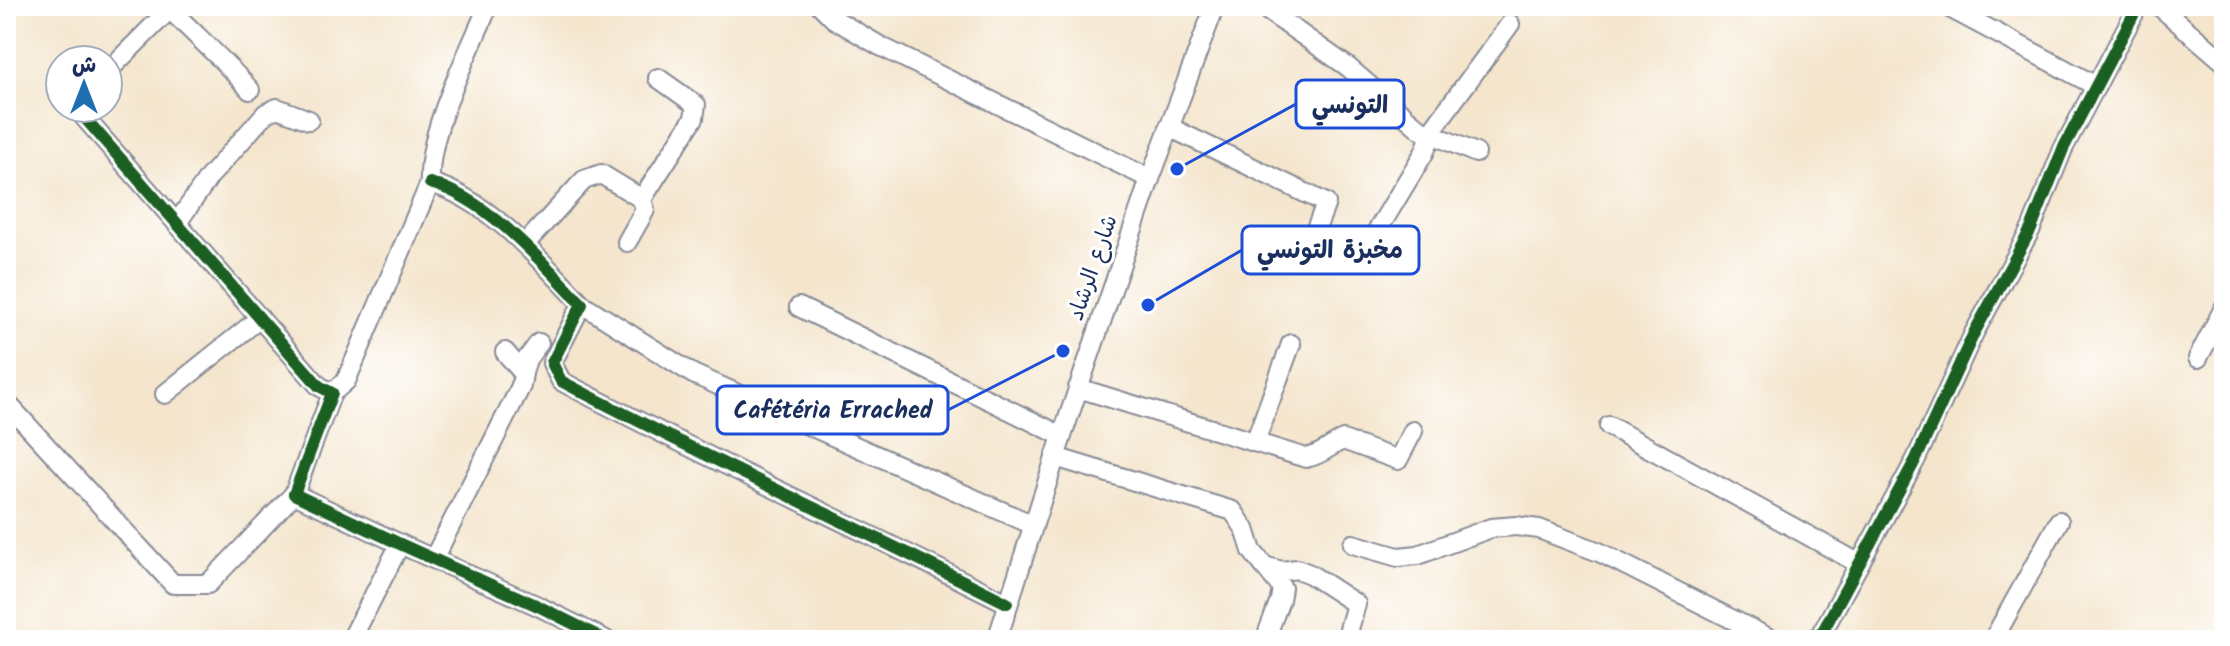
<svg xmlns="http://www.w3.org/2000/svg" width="2230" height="646" font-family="Kalam,'Playpen Sans Arabic',sans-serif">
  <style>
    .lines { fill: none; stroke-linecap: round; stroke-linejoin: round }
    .minor-casing { stroke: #888a95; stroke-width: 22 }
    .minor { stroke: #fff; stroke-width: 18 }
    .cycleway-casing { stroke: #fff; stroke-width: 17 }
    .cycleway { stroke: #1b5e20; stroke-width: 12 }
    .labels { text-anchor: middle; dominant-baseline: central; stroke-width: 6; stroke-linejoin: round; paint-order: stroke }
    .street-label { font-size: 22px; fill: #1b2f5e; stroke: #fff }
    .leader { fill: none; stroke: #1d4ed8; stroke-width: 3 }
    .callout-dot { fill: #1d4ed8; stroke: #fff; stroke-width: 3 }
    .callout { fill: #fff; stroke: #1d4ed8; stroke-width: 3 }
    .callout-label { font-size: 24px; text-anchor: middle; font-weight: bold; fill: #1b2f5e }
  </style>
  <rect width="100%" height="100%" fill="#fff"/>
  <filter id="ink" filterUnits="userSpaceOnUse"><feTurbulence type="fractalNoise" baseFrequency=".0125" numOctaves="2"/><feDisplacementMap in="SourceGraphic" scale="16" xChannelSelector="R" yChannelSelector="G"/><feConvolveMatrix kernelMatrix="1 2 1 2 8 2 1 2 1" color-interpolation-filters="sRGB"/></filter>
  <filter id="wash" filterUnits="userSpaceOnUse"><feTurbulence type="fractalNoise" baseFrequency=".006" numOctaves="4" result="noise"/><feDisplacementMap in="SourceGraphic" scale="32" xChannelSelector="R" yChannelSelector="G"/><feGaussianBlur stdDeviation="1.8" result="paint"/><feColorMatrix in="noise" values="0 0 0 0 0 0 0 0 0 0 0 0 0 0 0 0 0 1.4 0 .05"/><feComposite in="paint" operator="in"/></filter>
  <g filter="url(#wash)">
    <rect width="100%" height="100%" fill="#f4e5cc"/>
  </g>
  <g filter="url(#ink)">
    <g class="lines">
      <defs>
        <g id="minor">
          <polyline points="821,6 834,19 880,46 1150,179"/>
          <polyline points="1261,6 1348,67 1420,129 1476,153"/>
          <polyline points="1946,6 2096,86"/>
          <polyline points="2159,6 2224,62"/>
          <path d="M170,9c26,27 55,52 80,81"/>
          <polyline points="108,71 173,6"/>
          <polyline points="86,108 84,117 319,386 332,393 294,494 400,544 538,606 606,640"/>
          <polyline points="1169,127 1326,203 1316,229"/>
          <path d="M430,183c57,15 112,79 152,121l-30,59 9,18c147,78 298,147 446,222"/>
          <polyline points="177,223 209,177 266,113 277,108 309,120"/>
          <polyline points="627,242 645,210 642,199"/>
          <polyline points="525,244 584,180 601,174 642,199 694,118 696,105 658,78"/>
          <polyline points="1362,256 1424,153 1435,126 1510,24"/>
          <polyline points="582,304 693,374 1033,525"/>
          <polyline points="799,307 1062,436"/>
          <polyline points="2198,358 2224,308"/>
          <polyline points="523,373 527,359 539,343"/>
          <path d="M1078,388l228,70c16,-3 23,-12 37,-18l55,20 15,-29"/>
          <path d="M332,393l14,-12 84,-198c-3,-52 38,-127 58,-177"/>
          <polyline points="165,394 260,318"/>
          <polyline points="6,402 173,584 208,584 294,494"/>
          <polyline points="1609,426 1858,563"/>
          <polyline points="1255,442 1291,344"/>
          <polyline points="1055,457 1233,511 1245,529 1252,551 1282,588 1280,600 1265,640"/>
          <polyline points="1353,544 1398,557 1418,555 1491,528 1516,526 1539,529 1599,552 1773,640"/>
          <polyline points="434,558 521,386 523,373 505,352"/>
          <polyline points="1264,566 1282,571 1297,569 1310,574 1356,604 1346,640"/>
          <polyline points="351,640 400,544"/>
          <polyline points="997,640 1062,436 1150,179 1215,6"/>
          <polyline points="1818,640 1916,459 1974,333 2031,229 2063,149 2138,6"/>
          <polyline points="1993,640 2059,521"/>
        </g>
      </defs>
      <!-- minor casing -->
      <use href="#minor" class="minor-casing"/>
      <!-- minor -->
      <use href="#minor" class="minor"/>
      <defs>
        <g id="cycleway">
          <polyline points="86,108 84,117 319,386 332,393 294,494 400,544 538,606 606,640"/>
          <path d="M430,183c57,15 112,79 152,121l-30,59 9,18c147,78 298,147 446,222"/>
          <polyline points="1818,640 1916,459 1974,333 2031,229 2063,149 2138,6"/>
        </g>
      </defs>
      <!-- cycleway casing -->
      <use href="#cycleway" class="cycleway-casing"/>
      <!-- cycleway -->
      <use href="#cycleway" class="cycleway"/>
    </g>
  </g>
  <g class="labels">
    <!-- street labels -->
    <g class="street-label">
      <text transform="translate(1094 268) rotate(-71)">شارع الرشاد</text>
    </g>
  </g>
  <!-- callouts -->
  <path class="leader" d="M1177 169L1296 104M1148 305L1242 250M1063 351L948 410"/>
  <g class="callout-dot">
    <circle cx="1177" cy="169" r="8"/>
    <circle cx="1148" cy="305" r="8"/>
    <circle cx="1063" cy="351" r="8"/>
  </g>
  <g class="callout">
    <rect x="1296" y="80" width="108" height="48" rx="8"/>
    <rect x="1242" y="226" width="177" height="48" rx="8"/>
    <rect x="717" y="386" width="231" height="48" rx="8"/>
  </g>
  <g class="callout-label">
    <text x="1350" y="113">التونسي</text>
    <text x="1330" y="258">مخبزة التونسي</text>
    <text x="833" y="418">Cafétéria Errached</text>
  </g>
  <!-- margin -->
  <rect width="2230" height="646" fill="none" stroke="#fff" stroke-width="32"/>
  <!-- north arrow -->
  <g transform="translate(84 84)"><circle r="38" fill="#ffffff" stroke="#a4acbf" stroke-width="2"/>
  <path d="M0-6L14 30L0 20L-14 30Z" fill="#1f6fb2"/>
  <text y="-12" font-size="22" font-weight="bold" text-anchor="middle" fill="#1b2f5e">ش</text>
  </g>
</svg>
